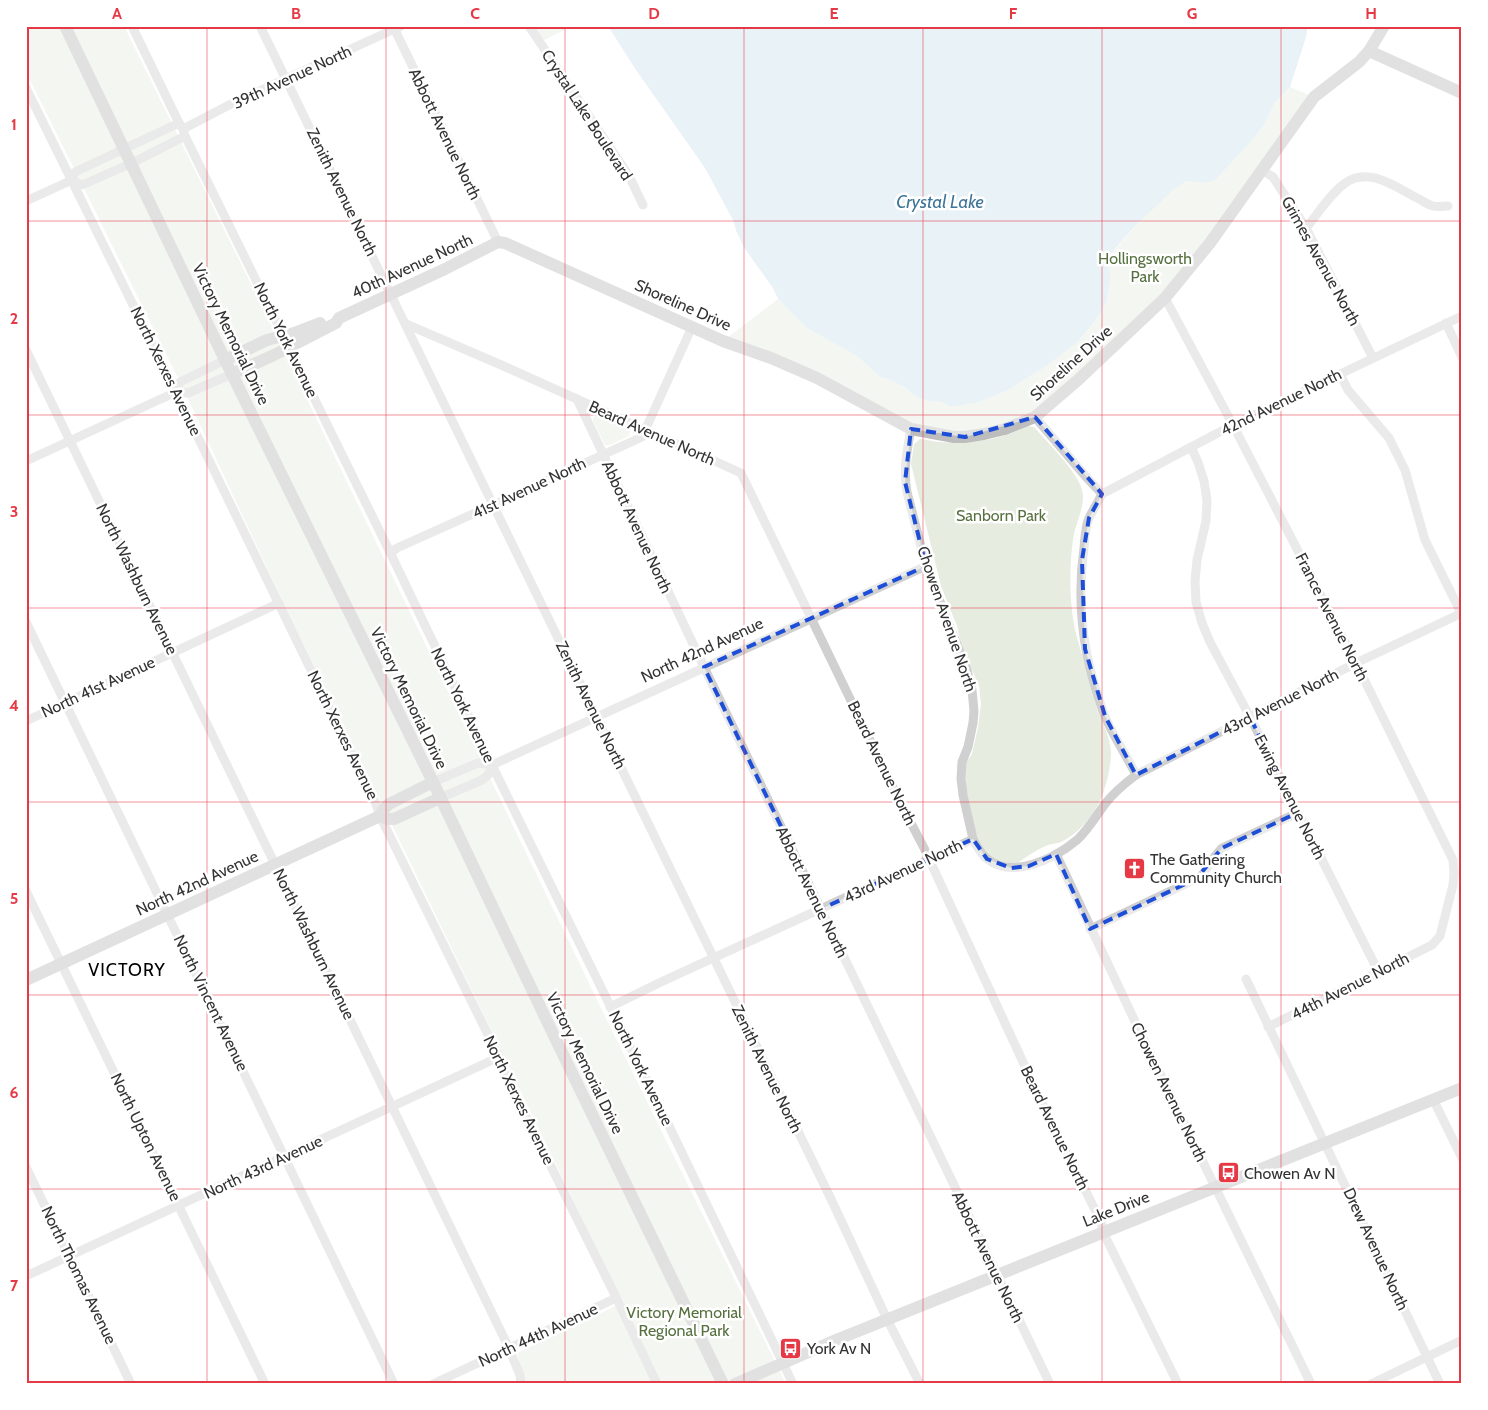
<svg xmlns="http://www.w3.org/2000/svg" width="1488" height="1410" font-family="Cabin,sans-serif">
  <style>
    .green { fill: #e6ecdf }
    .water { fill: #cfe2ee }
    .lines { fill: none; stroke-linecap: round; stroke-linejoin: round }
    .street { stroke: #d0d0d0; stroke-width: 9 }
    .secondary { stroke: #bdbdbd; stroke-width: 12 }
    .marked { fill: none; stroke: #1d4ed8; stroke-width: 4; stroke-dasharray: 10 6; stroke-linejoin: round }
    .grid { fill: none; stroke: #e63946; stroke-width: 1; stroke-opacity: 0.55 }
    .labels { text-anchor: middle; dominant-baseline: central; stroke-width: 5; stroke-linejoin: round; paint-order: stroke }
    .street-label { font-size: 16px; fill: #333; stroke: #fff }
    .park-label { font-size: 16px; fill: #56703f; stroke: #fff }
    .poi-label { font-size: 16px; fill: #333; stroke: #fff; text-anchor: start }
    .water-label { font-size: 18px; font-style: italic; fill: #3f7597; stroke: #fff }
    .neighbourhood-label { font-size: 18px; letter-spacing: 1px; fill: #000; stroke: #fff }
    .neatline { fill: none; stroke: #e63946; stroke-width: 2 }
    .grid-label { font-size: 16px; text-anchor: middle; font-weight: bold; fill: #e63946 }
  </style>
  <rect width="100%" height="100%" fill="#fff"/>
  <!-- green -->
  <g class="green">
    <polygon points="26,26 124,26 277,337 601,1008 786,1384 525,1384 517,1353 624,1302 617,1291 381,802 283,602 180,382 26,72"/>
    <polygon points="530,26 573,26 540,42"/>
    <path d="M1290,87l24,10 -149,201 -130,119 -70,20 -72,-17 -170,-79 55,-42 29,29 50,28 23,21 9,2 17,9 9,8 13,5 14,1 9,5 29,-5 28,-12 37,-23 33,-25 22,-28 7,-13 3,-18v-12l-3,-10c11,-16 62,-75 79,-80 6,-1 13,1 19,2l31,-27 16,-16 12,-15 10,-21z"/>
    <polygon points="597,415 628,429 630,431 629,436 610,445 605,445 593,421 593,418"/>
    <path d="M1027,426l7,1c13,15 44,45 48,63 4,14 -5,30 -8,44 -5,28 -5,67 1,95 2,9 5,19 8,29 4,17 8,34 14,51 5,14 13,27 14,43 0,15 -4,31 -9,44 -6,17 -23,37 -39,45 -5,3 -10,2 -15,4 -12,5 -22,12 -32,19l-25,-4 -11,-16 -4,-10 -10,-45 -1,-25 7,-10 6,-26 3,-24 -2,-18 -18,-41 -4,-19 -16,-40 -30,-122 3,-20 6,-5c7,0 13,3 19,3 31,2 61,-1 88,-16z"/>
  </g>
  <!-- water -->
  <polygon class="water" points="608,26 1307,26 1307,34 1290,87 1274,104 1264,125 1252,140 1215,180 1205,183 1186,181 1173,190 1135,226 1116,248 1107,261 1110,271 1110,283 1107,301 1100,314 1078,342 1045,367 1008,390 980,402 951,407 942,402 928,401 915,396 906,388 889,379 880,377 857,356 807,328 778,299 773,288 745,249 737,233 733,220 705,168 636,70"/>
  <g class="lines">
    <!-- street -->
    <g class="street">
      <polyline points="132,26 179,123 183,129 185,136 386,544 492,765 671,1130 793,1384"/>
      <polyline points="260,26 831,1199 887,1319 920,1384"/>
      <polyline points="393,26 498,242"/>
      <polyline points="529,26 629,176 643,205"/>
      <polyline points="26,88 176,392 376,804 380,816 499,1057 500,1064 614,1293 657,1384"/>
      <polyline points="183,129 233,103 401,26"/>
      <polyline points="1262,170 1273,177 1306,228 1373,358"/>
      <polyline points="72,180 82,185 132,163 185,136"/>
      <polyline points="26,201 72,180 75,172 179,123"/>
      <path d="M1306,228c12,-14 23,-33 38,-44 24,-19 53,4 75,15 4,2 9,6 14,7 4,1 10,0 15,0"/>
      <polyline points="1165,298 1233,425 1360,671 1453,860 1454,873 1453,885 1440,936 1432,945 1268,1027"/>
      <polyline points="1446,323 1462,357"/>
      <polyline points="406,324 499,364 741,473 897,796 924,848 1041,1101 1101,1222 1103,1232 1178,1384"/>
      <polyline points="26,350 506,1342 520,1375 521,1384"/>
      <polyline points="1340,374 1348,390 1389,438 1405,470 1425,540 1462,615"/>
      <polyline points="176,392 180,382 225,360"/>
      <polyline points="577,399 704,667 1050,1384"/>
      <path d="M1035,417l52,61 15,16c-4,8 -9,16 -13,24 -4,9 -4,20 -5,30 -8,56 0,113 20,166 8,21 22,40 32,61"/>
      <path d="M911,429c-4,21 -8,42 -4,63l19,74 41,104 5,20 2,21 -1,12 -5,24 -6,15 -1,17 2,16 10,44"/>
      <polyline points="1191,447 1198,462 1204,481 1207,500 1206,521 1197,560 1195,581 1196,602 1202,623 1210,642 1250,717 1378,971"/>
      <polyline points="26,461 176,392 188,393 232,374"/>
      <polyline points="1102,494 1233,425 1462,316"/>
      <polyline points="390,553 397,548 493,505 642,437 692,327"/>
      <polyline points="26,622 394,1384"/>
      <polyline points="26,721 279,603"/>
      <polyline points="433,782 478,763 492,765 926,566"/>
      <polyline points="440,798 482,780 489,774 492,765"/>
      <polyline points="1056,854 1149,1051 1311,1384"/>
      <polyline points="26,891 265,1384"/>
      <polyline points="1090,929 1196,879 1204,873 1211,861 1222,848 1297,813"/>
      <polyline points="1246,979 1440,1384"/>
      <path d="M610,1007l51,-25 312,-143c4,7 7,14 13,19 26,22 68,1 91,-18 11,-10 19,-24 28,-36 9,-12 19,-20 31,-29l220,-112 106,-50"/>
      <polyline points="1433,1099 1462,1158"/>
      <polyline points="26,1167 131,1384"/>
      <polyline points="26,1276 499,1057"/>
      <polyline points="433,1384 616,1298"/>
      <polyline points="1371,1384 1462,1340"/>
    </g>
    <!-- secondary -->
    <g class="secondary">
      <polyline points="65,26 225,360 433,782 556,1040 723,1384"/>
      <polyline points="1369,51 1462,93"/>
      <polyline points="225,360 267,340 294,333 320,323"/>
      <polyline points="232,374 274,355 336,323 339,318 445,269 498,242 505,243 723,341 771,358 817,378 911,429 954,437 965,437 984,434 1005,429 1035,417 1078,380 1165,298 1210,243 1314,97 1359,62 1369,51 1384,26"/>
      <polyline points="380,816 387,819 394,819 440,798"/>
      <polyline points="26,980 380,816 384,809 389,804 433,782"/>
      <polyline points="735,1384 836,1340 1462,1088"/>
    </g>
  </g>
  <!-- marked area -->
  <path d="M0 0H1488V1410H0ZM1035,417l67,77 -13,24 -7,42 3,89 20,67 31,59 114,-58 47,96 -75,35 -26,31 -106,50 -34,-75 -27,12 -18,2 -24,-9 -14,-20 -152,70 -117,-242 222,-101 -21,-84 6,-53 54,8z" fill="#fff" fill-opacity=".55" fill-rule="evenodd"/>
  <path class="marked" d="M1035,417l67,77 -13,24 -7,42 3,89 20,67 31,59 114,-58 47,96 -75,35 -26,31 -106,50 -34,-75 -27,12 -18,2 -24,-9 -14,-20 -152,70 -117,-242 222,-101 -21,-84 6,-53 54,8z"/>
  <!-- grid -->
  <path class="grid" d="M207,26v1358M386,26v1358M565,26v1358M744,26v1358M923,26v1358M1102,26v1358M1281,26v1358M26,221h1436M26,415h1436M26,608h1436M26,802h1436M26,995h1436M26,1189h1436"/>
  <!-- icons -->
  <defs>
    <symbol id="church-square" viewBox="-11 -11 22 22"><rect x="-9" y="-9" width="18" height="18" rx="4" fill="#e63946" stroke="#fff"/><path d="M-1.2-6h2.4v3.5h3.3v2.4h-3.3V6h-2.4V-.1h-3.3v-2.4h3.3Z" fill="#fff"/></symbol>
    <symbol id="bus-square" viewBox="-11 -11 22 22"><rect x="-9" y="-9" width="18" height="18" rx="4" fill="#e63946" stroke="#fff"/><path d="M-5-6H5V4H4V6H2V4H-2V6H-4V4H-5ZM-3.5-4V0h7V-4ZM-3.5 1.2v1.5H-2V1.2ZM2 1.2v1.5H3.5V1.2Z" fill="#fff"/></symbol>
  </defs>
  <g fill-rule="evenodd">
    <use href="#church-square" x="1122" y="856" width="25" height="25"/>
    <use href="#bus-square" x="1216" y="1160" width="25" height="25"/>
    <use href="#bus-square" x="778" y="1336" width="25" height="25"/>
  </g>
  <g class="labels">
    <!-- street labels -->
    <g class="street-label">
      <text transform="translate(292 77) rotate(-25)">39th Avenue North</text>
      <text transform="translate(587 115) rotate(57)">Crystal Lake Boulevard</text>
      <text transform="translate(445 134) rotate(64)">Abbott Avenue North</text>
      <text transform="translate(342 192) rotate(64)">Zenith Avenue North</text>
      <text transform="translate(1321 261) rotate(61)">Grimes Avenue North</text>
      <text transform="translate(412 266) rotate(-25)">40th Avenue North</text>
      <text transform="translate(683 305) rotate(24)">Shoreline Drive</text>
      <text transform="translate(231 334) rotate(64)">Victory Memorial Drive</text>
      <text transform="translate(286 340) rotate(64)">North York Avenue</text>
      <text transform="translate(1071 363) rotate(-42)">Shoreline Drive</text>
      <text transform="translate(166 371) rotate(64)">North Xerxes Avenue</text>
      <text transform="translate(1281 402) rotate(-26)">42nd Avenue North</text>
      <text transform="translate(652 433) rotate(24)">Beard Avenue North</text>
      <text transform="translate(529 488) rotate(-25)">41st Avenue North</text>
      <text transform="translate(637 527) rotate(65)">Abbott Avenue North</text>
      <text transform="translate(137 579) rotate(64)">North Washburn Avenue</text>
      <text transform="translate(1332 617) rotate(63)">France Avenue North</text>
      <text transform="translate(947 619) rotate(71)">Chowen Avenue North</text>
      <text transform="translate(702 650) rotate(-25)">North 42nd Avenue</text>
      <text transform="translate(98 687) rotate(-25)">North 41st Avenue</text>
      <text transform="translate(409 698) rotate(64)">Victory Memorial Drive</text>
      <text transform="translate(1280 702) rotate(-27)">43rd Avenue North</text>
      <text transform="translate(463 705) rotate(64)">North York Avenue</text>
      <text transform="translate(591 705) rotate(64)">Zenith Avenue North</text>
      <text transform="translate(343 735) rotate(64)">North Xerxes Avenue</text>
      <text transform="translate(882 763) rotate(64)">Beard Avenue North</text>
      <text transform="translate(1290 797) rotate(63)">Ewing Avenue North</text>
      <text transform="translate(903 871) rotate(-25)">43rd Avenue North</text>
      <text transform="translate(197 883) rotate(-25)">North 42nd Avenue</text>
      <text transform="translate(812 892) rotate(64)">Abbott Avenue North</text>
      <text transform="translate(314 944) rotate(64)">North Washburn Avenue</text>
      <text transform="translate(1350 986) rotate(-27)">44th Avenue North</text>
      <text transform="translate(211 1003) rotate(64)">North Vincent Avenue</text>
      <text transform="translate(585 1063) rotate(64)">Victory Memorial Drive</text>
      <text transform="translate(641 1068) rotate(64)">North York Avenue</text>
      <text transform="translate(767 1069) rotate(64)">Zenith Avenue North</text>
      <text transform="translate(1169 1092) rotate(64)">Chowen Avenue North</text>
      <text transform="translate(519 1100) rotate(64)">North Xerxes Avenue</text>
      <text transform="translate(1055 1128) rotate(64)">Beard Avenue North</text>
      <text transform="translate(146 1137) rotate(64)">North Upton Avenue</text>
      <text transform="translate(263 1167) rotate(-25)">North 43rd Avenue</text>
      <text transform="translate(1116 1209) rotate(-22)">Lake Drive</text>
      <text transform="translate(1376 1249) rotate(65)">Drew Avenue North</text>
      <text transform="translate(988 1257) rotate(64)">Abbott Avenue North</text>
      <text transform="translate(79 1275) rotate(64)">North Thomas Avenue</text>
      <text transform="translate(538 1335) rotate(-25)">North 44th Avenue</text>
    </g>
    <!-- park labels -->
    <g class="park-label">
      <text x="1145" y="258">Hollingsworth<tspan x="1145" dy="18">Park</tspan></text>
      <text x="1001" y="515">Sanborn Park</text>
      <text x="684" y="1312">Victory Memorial<tspan x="684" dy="18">Regional Park</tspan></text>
    </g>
    <!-- poi labels -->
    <g class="poi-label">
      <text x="1150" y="859">The Gathering<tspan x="1150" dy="18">Community Church</tspan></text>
      <text x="1244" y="1173">Chowen Av N</text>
      <text x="807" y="1348">York Av N</text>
    </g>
    <!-- water labels -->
    <g class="water-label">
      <text x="940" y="202">Crystal Lake</text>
    </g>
    <!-- neighbourhood labels -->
    <g class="neighbourhood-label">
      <text x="127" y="970">VICTORY</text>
    </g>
  </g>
  <!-- border -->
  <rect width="1488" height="1410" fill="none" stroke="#ffffff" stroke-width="55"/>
  <rect x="28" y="28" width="1432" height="1354" class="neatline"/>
  <g class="grid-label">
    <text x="117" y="19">A</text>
    <text x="296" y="19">B</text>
    <text x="475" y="19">C</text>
    <text x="654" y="19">D</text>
    <text x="834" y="19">E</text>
    <text x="1013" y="19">F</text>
    <text x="1192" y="19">G</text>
    <text x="1371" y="19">H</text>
    <text x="14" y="130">1</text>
    <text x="14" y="324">2</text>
    <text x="14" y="517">3</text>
    <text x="14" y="711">4</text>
    <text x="14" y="904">5</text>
    <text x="14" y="1098">6</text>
    <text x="14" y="1291">7</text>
  </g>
</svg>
